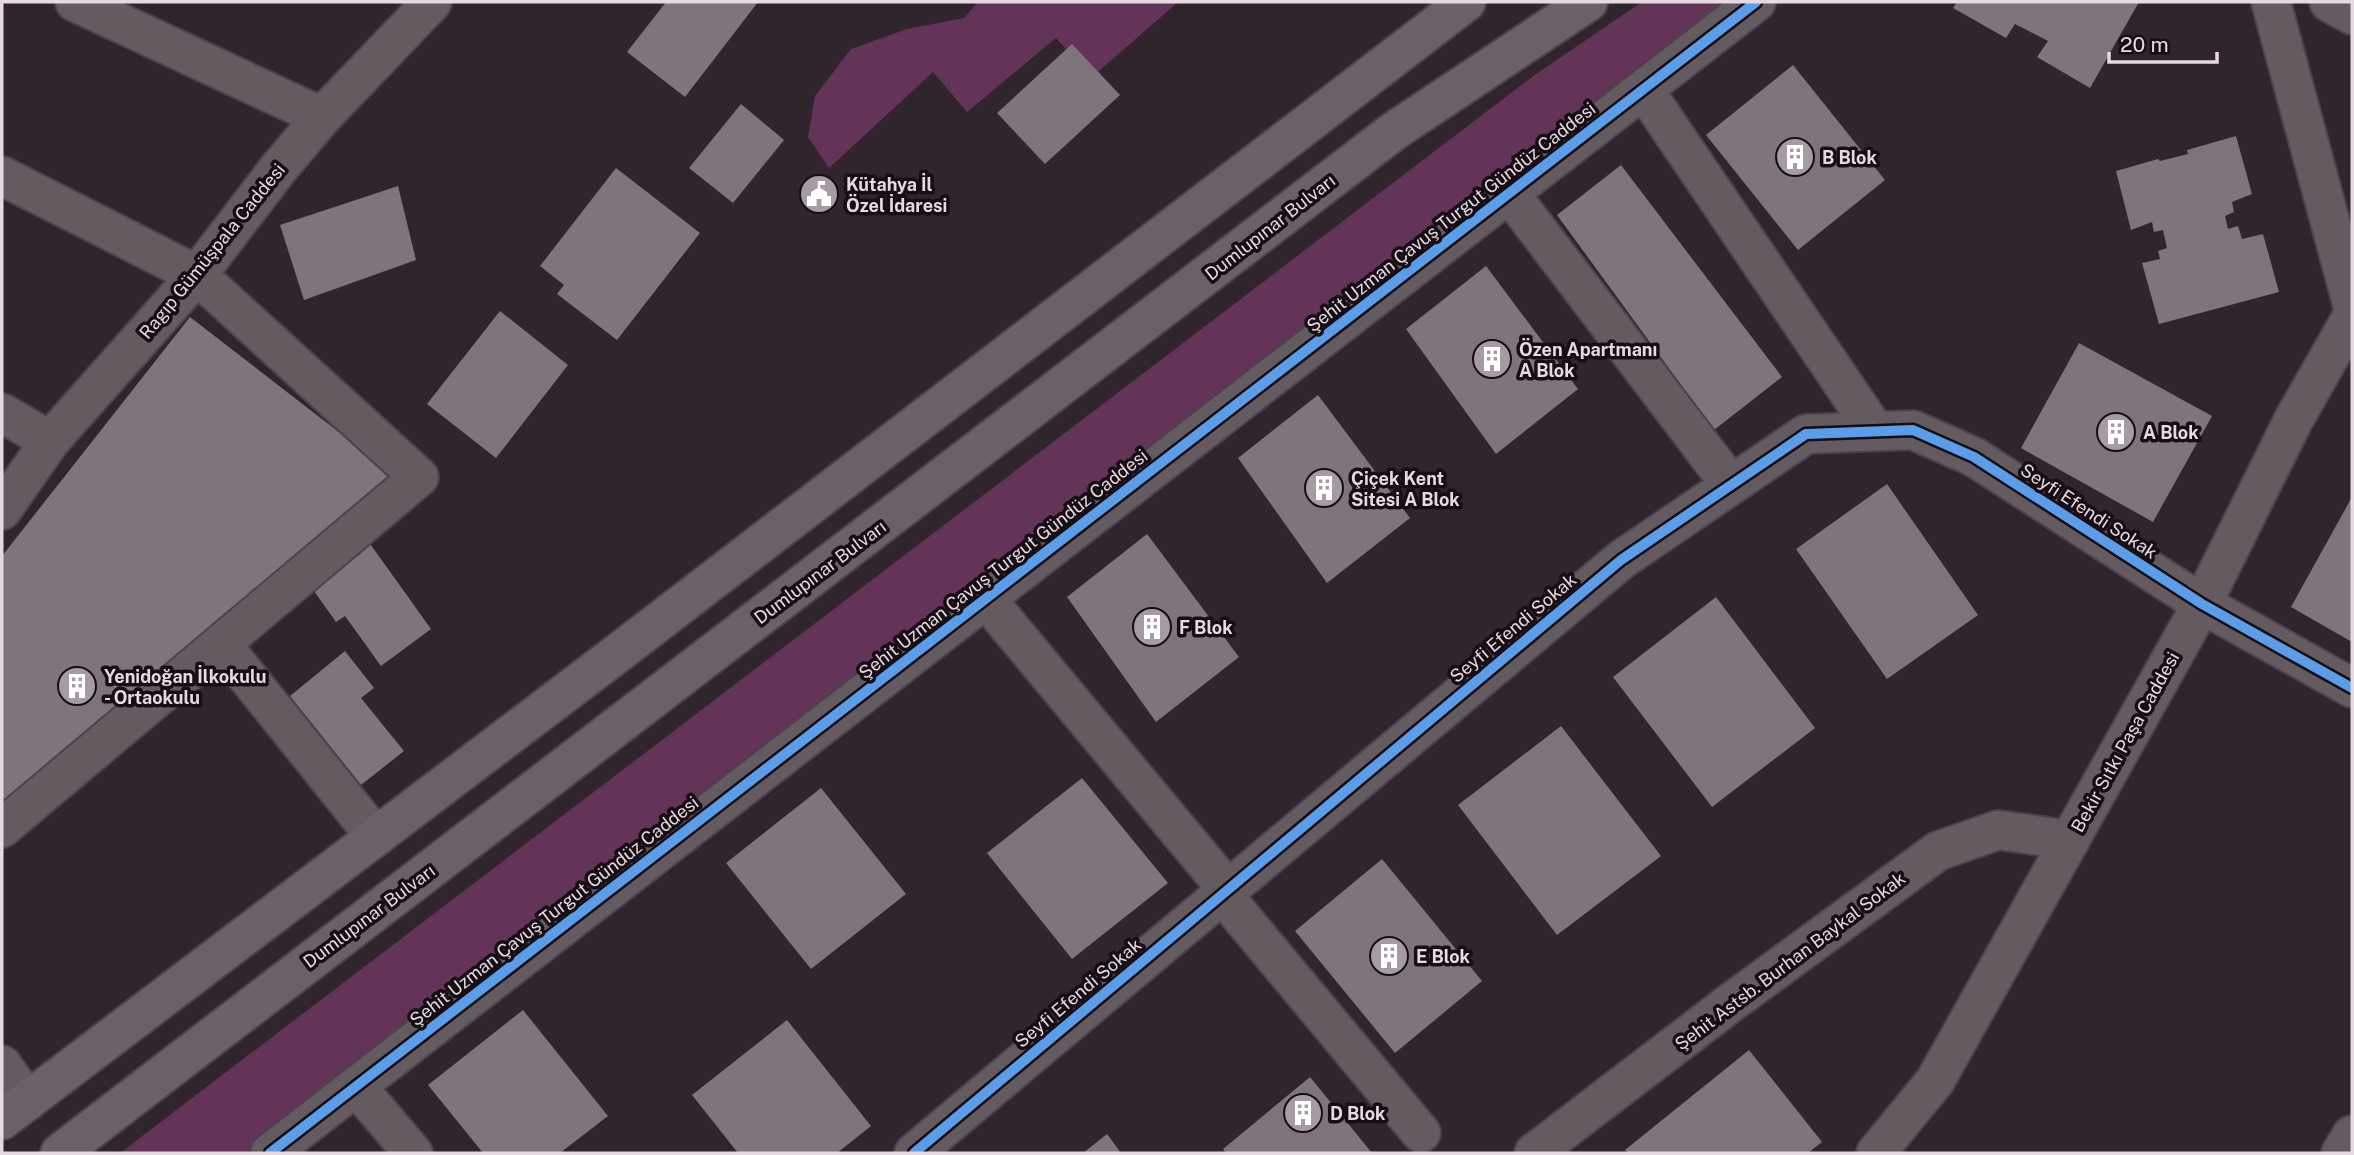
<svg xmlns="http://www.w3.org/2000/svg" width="2354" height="1155" font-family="'Public Sans',sans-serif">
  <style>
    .green { fill: #643358 }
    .building { fill: #7e747b }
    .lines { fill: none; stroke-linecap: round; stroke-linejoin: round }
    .street-casing { stroke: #4c434a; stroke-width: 42 }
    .secondary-casing { stroke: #4c434a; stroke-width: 42 }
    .street { stroke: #645b61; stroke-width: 38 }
    .secondary { stroke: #6b5f68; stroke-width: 38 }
    .cycleway-casing { stroke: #160e14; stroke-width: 15 }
    .cycleway { stroke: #5a9eea; stroke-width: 10 }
    .labels { text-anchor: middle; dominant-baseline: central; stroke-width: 7; stroke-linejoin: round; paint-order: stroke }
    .poi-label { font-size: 18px; font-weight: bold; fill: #e6d9e2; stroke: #160e14; text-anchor: start }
    .street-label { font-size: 18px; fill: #e6d9e2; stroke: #160e14 }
  </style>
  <rect width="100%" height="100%" fill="#30252d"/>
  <!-- green -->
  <g class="green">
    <polygon points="978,2 1178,2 1091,78 1056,38 967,112 933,72 829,168 808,137 815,96 851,49 907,29 964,18"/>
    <polygon points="1642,2 1731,2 266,1153 120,1153 1536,74"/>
  </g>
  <!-- building -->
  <g class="building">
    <polygon points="666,2 758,2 685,97 627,52"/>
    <polygon points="1957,2 2139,2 2090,88 2037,57 2048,41 2015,24 2006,38 1953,8"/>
    <polygon points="1072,44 1120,95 1045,164 997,113"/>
    <polygon points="1793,65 1885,180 1798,250 1706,135"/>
    <polygon points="741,104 784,140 733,203 689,168"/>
    <polygon points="2236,136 2252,194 2232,202 2234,212 2225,216 2228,229 2238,226 2242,239 2263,234 2279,292 2159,324 2142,263 2160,259 2158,251 2167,248 2163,230 2154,232 2152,222 2131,230 2116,171 2158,159 2160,161 2188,154 2187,150"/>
    <polygon points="1621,165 1782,377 1714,430 1557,215"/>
    <polygon points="616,168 700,233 617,340 557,294 564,285 540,266"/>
    <polygon points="398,186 416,260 304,300 280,225"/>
    <polygon points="1486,266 1578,389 1496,454 1406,329"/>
    <polygon points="500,311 568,365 496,458 427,404"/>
    <polygon points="190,317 397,477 2,816 2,556"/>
    <polygon points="2079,343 2212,416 2153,522 2021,448"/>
    <polygon points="1318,395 1410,518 1327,583 1238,458"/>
    <polygon points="1887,484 1978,615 1887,679 1796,549"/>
    <polygon points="2352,497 2352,642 2291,607"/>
    <polygon points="1147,534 1239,657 1156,722 1067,597"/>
    <polygon points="368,541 431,629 381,666 345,616 336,622 309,584"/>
    <polygon points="1716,597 1815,728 1712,807 1613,677"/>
    <polygon points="345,651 374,688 361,698 404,751 361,785 290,696"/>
    <polygon points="1561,726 1661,856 1557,935 1458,805"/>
    <polygon points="1082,778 1168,883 1072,959 987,853"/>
    <polygon points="821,788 906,894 811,969 726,863"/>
    <polygon points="1382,859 1482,981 1395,1053 1295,931"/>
    <polygon points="523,1010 608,1116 560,1153 483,1153 428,1085"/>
    <polygon points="787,1020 871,1126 837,1153 738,1153 692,1095"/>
    <polygon points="1749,1050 1822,1142 1808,1153 1628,1153 1625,1150"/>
    <polygon points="1310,1077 1372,1153 1226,1153 1223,1149"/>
    <polygon points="1107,1134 1121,1153 1083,1153"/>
  </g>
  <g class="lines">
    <defs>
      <g id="street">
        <polyline points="75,2 322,117"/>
        <polyline points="2271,2 2352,303"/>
        <polyline points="2329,2 2352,15"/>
        <polyline points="1644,90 1875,431"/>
        <polyline points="2,176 197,275 419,477 2,828"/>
        <polyline points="1510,194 1731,485"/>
        <polyline points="2,413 50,441"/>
        <polyline points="2,510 50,441 197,275 278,169 322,117 432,2"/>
        <polyline points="986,599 1228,890"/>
        <polyline points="221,644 376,837"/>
        <polyline points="1222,894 1421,1133"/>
        <polyline points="2,1065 28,1101"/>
        <polyline points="356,1086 413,1153"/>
        <polyline points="270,1153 1756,2"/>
        <polyline points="914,1153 1621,560 1806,434 1913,430 1974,457 2202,604 2352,688"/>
        <polyline points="1534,1153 1729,1004 1938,851 1998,830 2070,840"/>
        <polyline points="1876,1153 1935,1081 2202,604 2294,419 2352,317"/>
        <polyline points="2341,1153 2352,1135"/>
      </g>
      <g id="secondary">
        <polyline points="2,1120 618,653 1466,2"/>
        <polyline points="60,1153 1394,131 1588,2"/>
      </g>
    </defs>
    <!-- street casing -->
    <use href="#street" class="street-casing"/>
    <!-- secondary casing -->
    <use href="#secondary" class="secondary-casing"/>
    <!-- street -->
    <use href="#street" class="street"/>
    <!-- secondary -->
    <use href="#secondary" class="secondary"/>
    <defs>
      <g id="cycleway">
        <polyline points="270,1153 1756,2"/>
        <polyline points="914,1153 1621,560 1806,434 1913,430 1974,457 2202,604 2352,688"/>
      </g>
    </defs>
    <!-- cycleway casing -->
    <use href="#cycleway" class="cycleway-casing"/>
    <!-- cycleway -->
    <use href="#cycleway" class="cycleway"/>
  </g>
  <!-- icons -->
  <defs>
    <symbol id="building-disc" viewBox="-11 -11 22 22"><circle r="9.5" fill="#a69aa3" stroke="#160e14"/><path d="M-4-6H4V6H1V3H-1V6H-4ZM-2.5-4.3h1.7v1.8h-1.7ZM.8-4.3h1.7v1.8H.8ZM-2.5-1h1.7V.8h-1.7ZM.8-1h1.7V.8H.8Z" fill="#fff"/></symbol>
    <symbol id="civic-disc" viewBox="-11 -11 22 22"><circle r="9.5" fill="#a69aa3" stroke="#160e14"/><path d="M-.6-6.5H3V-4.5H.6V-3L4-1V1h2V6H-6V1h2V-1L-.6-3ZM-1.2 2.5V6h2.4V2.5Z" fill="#fff"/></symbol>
  </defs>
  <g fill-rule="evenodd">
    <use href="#building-disc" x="1773" y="135" width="44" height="44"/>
    <use href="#civic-disc" x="797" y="172" width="44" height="44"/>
    <use href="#building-disc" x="1470" y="337" width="44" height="44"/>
    <use href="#building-disc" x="2094" y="410" width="44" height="44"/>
    <use href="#building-disc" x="1302" y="466" width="44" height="44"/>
    <use href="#building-disc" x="1130" y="605" width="44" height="44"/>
    <use href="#building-disc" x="55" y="664" width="44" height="44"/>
    <use href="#building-disc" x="1367" y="934" width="44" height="44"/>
    <use href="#building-disc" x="1281" y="1091" width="44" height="44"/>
  </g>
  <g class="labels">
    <!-- poi labels -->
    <g class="poi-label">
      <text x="1822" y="157">B Blok</text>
      <text x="846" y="184">Kütahya İl<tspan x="846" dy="21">Özel İdaresi</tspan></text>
      <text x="1519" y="349">Özen Apartmanı<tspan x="1519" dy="21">A Blok</tspan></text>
      <text x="2143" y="432">A Blok</text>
      <text x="1351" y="478">Çiçek Kent<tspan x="1351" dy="21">Sitesi A Blok</tspan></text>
      <text x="1179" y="627">F Blok</text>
      <text x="104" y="676">Yenidoğan İlkokulu<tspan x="104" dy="21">- Ortaokulu</tspan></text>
      <text x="1416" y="956">E Blok</text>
      <text x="1330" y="1113">D Blok</text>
    </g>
    <!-- street labels -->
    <g class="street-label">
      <text transform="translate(1451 217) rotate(-38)">Şehit Uzman Çavuş Turgut Gündüz Caddesi</text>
      <text transform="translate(1270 227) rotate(-38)">Dumlupınar Bulvarı</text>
      <text transform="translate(212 251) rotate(-51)">Ragıp Gümüşpala Caddesi</text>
      <text transform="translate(2089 511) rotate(33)">Seyfi Efendi Sokak</text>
      <text transform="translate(1003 564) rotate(-38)">Şehit Uzman Çavuş Turgut Gündüz Caddesi</text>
      <text transform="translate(820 572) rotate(-37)">Dumlupınar Bulvarı</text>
      <text transform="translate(1513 628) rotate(-40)">Seyfi Efendi Sokak</text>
      <text transform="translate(2125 742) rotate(-61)">Bekir Sıtkı Paşa Caddesi</text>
      <text transform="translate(554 911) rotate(-38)">Şehit Uzman Çavuş Turgut Gündüz Caddesi</text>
      <text transform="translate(369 916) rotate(-37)">Dumlupınar Bulvarı</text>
      <text transform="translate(1790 961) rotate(-37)">Şehit Astsb. Burhan Baykal Sokak</text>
      <text transform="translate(1078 993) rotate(-40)">Seyfi Efendi Sokak</text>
    </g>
  </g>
  <!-- border -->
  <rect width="2354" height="1155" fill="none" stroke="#e6d9e2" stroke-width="7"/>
  <!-- scale -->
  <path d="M2109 52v10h108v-10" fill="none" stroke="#e6d9e2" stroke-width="3.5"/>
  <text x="2120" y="52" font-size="21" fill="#e6d9e2" stroke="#160e14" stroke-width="5" paint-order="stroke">20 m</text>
</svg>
